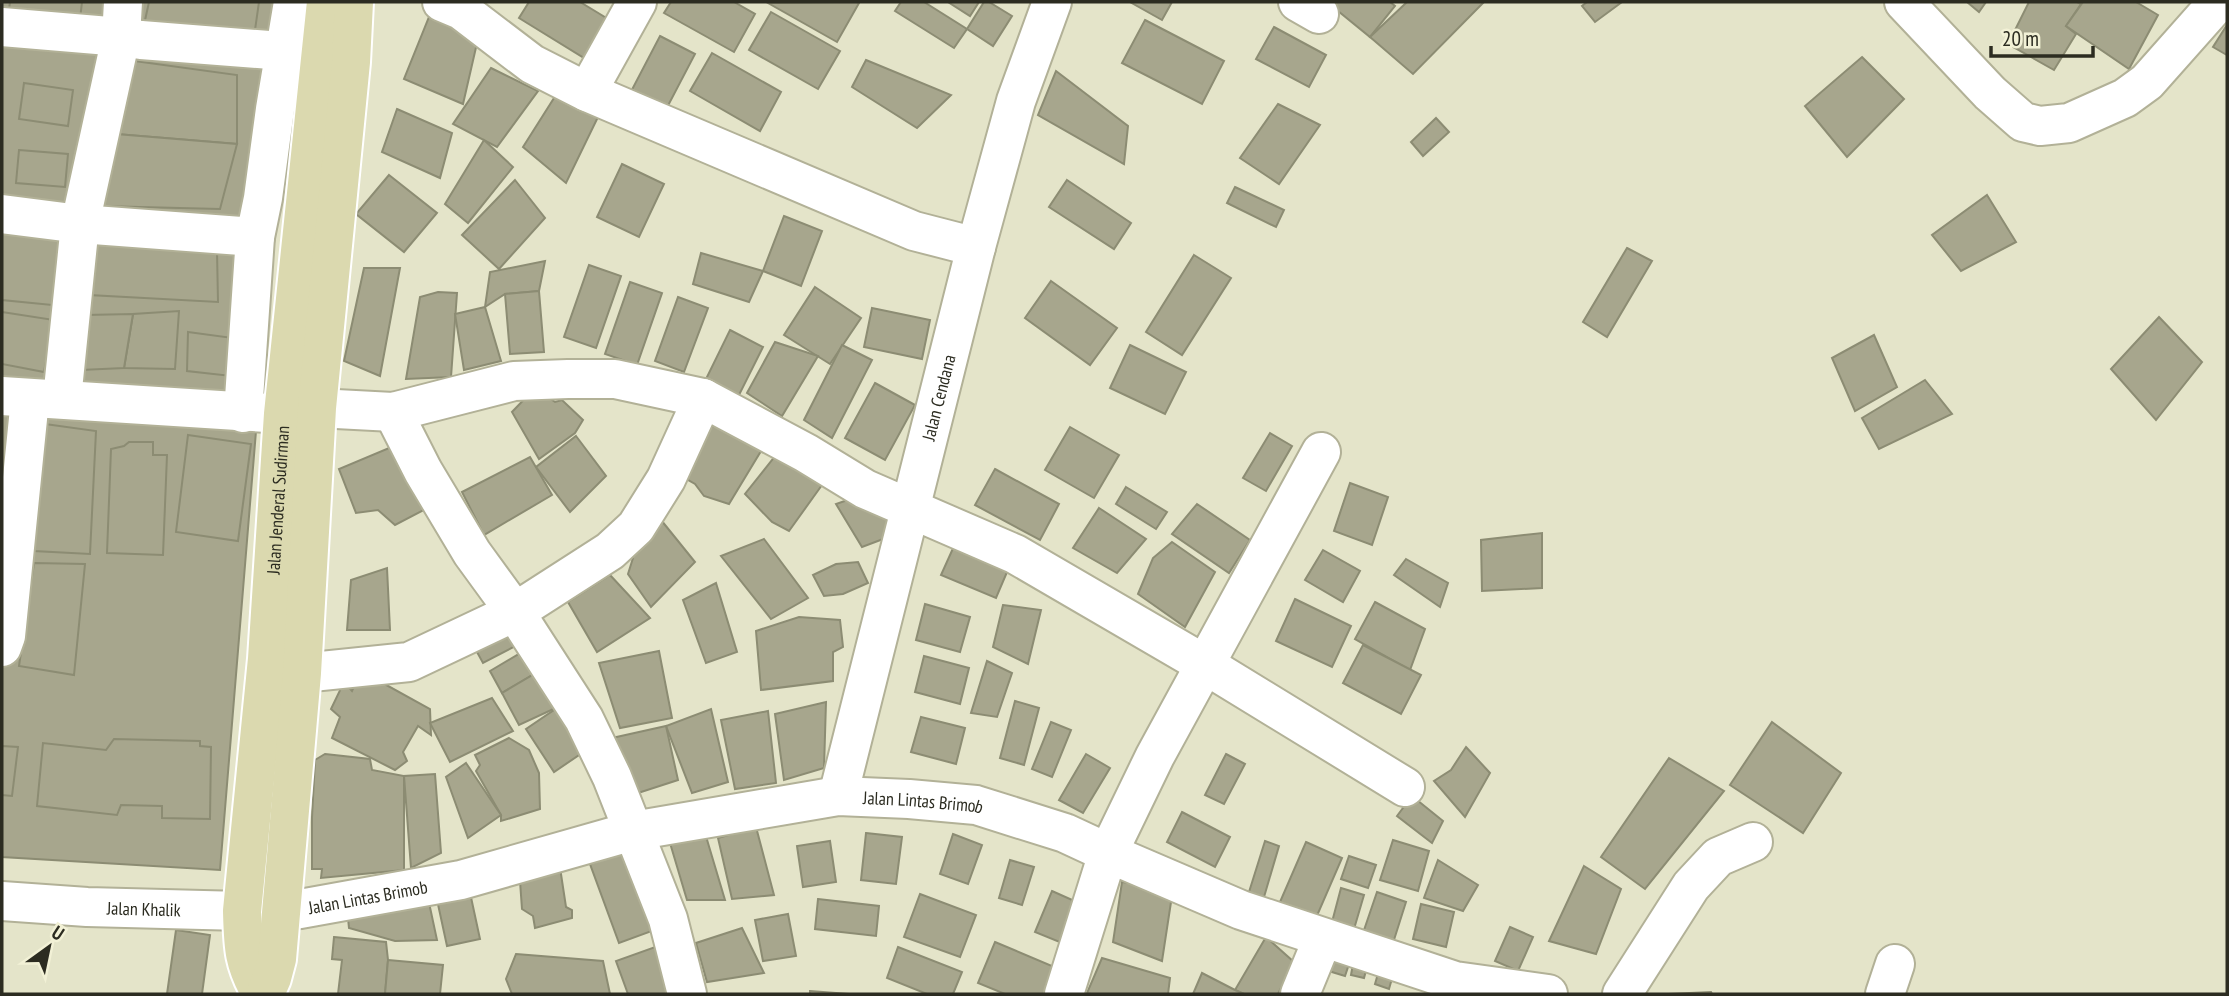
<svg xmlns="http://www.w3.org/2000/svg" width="2229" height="996" font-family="'PT Sans Narrow',sans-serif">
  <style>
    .building { fill: #a7a68d; stroke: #8c8c73; stroke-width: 2 }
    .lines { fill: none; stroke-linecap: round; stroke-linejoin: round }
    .minor-casing { stroke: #b2b197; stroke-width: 42 }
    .major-casing { stroke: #fff; stroke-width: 42 }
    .minor { stroke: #fff; stroke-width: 38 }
    .major { stroke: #dbd9af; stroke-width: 38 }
    .labels { text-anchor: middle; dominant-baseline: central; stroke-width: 7; stroke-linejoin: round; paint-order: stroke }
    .street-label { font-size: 18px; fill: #2c2c21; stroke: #f2f1d6 }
  </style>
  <rect width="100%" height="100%" fill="#e4e4c9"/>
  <!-- building -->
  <g class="building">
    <polygon points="2,2 306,2 272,236 220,870 2,857"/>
    <polygon points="10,2 82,2 80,19 9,9"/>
    <polygon points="149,2 259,2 254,37 144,25"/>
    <polygon points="529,2 580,2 613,22 589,61 519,18"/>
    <polygon points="671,2 734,2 755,14 734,52 664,13"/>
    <polygon points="856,2 859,3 837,42 768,3"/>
    <polygon points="901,2 924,2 967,29 954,48 895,11"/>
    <polygon points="948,2 979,2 970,16"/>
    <polygon points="984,2 989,2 1012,16 993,46 967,29"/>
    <polygon points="1130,2 1172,2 1162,20"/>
    <polygon points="1327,2 1390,2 1395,6 1370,37"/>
    <polygon points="1407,2 1484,2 1413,74 1370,37"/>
    <polygon points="1587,2 1622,2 1595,22 1582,6"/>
    <polygon points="1967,2 1986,2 1979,12"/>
    <polygon points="2029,2 2077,2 2081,4 2066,26 2076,34 2054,70 2008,44"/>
    <polygon points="2083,2 2136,2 2158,15 2129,69 2066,26"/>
    <polygon points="771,12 840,51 818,89 749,50"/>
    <polygon points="429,17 480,30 463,104 404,79"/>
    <polygon points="1145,20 1224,61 1202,104 1122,63"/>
    <polygon points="2227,25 2227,55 2213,47"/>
    <polygon points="1274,27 1326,55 1309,87 1256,59"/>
    <polygon points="660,36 695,54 660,121 625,103"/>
    <polygon points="712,53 781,92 760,131 690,91"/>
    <polygon points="1862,57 1904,99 1847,157 1805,106"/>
    <polygon points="120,59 237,75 237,144 116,134"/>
    <polygon points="866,60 951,95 917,128 852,87"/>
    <polygon points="491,68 538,91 497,147 453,124"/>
    <polygon points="1056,71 1128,126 1124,164 1038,115"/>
    <polygon points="24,83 73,90 68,126 19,119"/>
    <polygon points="561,87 598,117 566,183 523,147"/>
    <polygon points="1278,104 1320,125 1279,184 1240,158"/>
    <polygon points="397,109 452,133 440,178 382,152"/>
    <polygon points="1436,118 1449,132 1423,156 1411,142"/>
    <polygon points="116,134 237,144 220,209 99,206"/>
    <polygon points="484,140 513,167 468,223 445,204"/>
    <polygon points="19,150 68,154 65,187 16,183"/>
    <polygon points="622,164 664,184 639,237 597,217"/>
    <polygon points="389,175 437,213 404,252 356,214"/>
    <polygon points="515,180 545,218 499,269 462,235"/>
    <polygon points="1067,180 1131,223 1114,249 1049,207"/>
    <polygon points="1235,187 1284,210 1276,227 1227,203"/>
    <polygon points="1987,195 2016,242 1961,271 1932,235"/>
    <polygon points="784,216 822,231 801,286 763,271"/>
    <polygon points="2,232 65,235 62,306 2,300"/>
    <polygon points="91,244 217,251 218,302 89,295"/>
    <polygon points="1627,248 1652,261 1607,337 1583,322"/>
    <polygon points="701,253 763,271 749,302 693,284"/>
    <polygon points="1194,255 1231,278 1182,355 1146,332"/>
    <polygon points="545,261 539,291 505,294 485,307 490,272"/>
    <polygon points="589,265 621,276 596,348 564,337"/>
    <polygon points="364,268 400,268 380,376 344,361"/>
    <polygon points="1051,281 1117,328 1090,365 1025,318"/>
    <polygon points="630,282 662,293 637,365 605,354"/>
    <polygon points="815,287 861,318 830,364 784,335"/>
    <polygon points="539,291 544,352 510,354 505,294"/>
    <polygon points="438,292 457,293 451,377 406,379 420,297"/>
    <polygon points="678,297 708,308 684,372 655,361"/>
    <polygon points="485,307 501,361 464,370 455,314"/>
    <polygon points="872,308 930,320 922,359 864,347"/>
    <polygon points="179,311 175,369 124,368 133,314"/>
    <polygon points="2,312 54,320 44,372 2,364"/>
    <polygon points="133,314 124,368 81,370 85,315"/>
    <polygon points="2159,317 2202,362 2156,420 2111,369"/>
    <polygon points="730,330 763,347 739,395 706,379"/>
    <polygon points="188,332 233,338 231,376 187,371"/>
    <polygon points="1874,335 1897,387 1855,411 1832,358"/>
    <polygon points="775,342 818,356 782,416 747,393"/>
    <polygon points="842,345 872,360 832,438 804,420"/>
    <polygon points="1130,345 1186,372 1165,414 1110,388"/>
    <polygon points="1925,380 1952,414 1879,449 1862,418"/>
    <polygon points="875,383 915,405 885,460 845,438"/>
    <polygon points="535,388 555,402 562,400 583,420 575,433 539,459 512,412"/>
    <polygon points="45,424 96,431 90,554 34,551"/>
    <polygon points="718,425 761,451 729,504 704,496 695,484 683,477 707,428"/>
    <polygon points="1070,427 1119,455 1094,498 1045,470"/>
    <polygon points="1270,433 1292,446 1266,491 1243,478"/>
    <polygon points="188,435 251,444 238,541 176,532"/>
    <polygon points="576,436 606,476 570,512 536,467"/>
    <polygon points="129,442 153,442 153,455 167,455 163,555 107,553 111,449 124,446"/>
    <polygon points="401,443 439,502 395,525 378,510 356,513 339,469"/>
    <polygon points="780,450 822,485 789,531 772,522 745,494"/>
    <polygon points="530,457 552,495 484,535 462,492"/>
    <polygon points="995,469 1059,504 1040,540 975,505"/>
    <polygon points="1350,483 1388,497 1372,545 1334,531"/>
    <polygon points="1126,487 1167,512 1156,529 1116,504"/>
    <polygon points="862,495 899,533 862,547 836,504"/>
    <polygon points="1197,504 1250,540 1229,573 1172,534"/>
    <polygon points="1099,508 1146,539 1117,573 1073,548"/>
    <polygon points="657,515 695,562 651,607 628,574 633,558 622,546"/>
    <polygon points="1542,533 1542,588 1482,591 1481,540"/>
    <polygon points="959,535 1013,558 996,598 941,575"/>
    <polygon points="764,539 808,598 771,619 721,556"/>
    <polygon points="1172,542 1215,572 1185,627 1138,594 1153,558"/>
    <polygon points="1323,550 1360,571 1343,602 1305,580"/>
    <polygon points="1406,559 1448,583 1440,607 1394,575"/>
    <polygon points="858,562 868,583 843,594 824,596 813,575 836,564"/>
    <polygon points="34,563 85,564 74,675 19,666"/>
    <polygon points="387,568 390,630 347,630 351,580"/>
    <polygon points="610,575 650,618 597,652 568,602"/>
    <polygon points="716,583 737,652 706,663 683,600"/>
    <polygon points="1295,599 1351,626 1332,667 1276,641"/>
    <polygon points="1375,602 1425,629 1410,670 1355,639"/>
    <polygon points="925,604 970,617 960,652 916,640"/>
    <polygon points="1003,605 1041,610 1028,664 993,647"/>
    <polygon points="799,617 840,620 843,647 833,652 833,681 761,690 756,631"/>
    <polygon points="512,621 523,642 483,663 472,643"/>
    <polygon points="1363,645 1421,675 1401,714 1343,683"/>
    <polygon points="529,648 541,670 502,693 490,671"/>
    <polygon points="659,651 672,718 620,728 599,663"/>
    <polygon points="924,656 969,668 960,704 915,692"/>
    <polygon points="987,661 1012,673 997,717 971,713"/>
    <polygon points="541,670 560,706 519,725 502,693"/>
    <polygon points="361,671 430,709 431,735 418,726 403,752 407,761 395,770 332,738 340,717 331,709 344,682 352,691"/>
    <polygon points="492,698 513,731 450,762 430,723"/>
    <polygon points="1015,701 1039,708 1024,765 1000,758"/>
    <polygon points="826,702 824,768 784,780 775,714"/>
    <polygon points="560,706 588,749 554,772 526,729"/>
    <polygon points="711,709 728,782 692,793 666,726"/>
    <polygon points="768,711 776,783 735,789 721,720"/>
    <polygon points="921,717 965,728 956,764 911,752"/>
    <polygon points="1051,722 1071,730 1052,777 1032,769"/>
    <polygon points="1772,722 1841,773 1803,833 1730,785"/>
    <polygon points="666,726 678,780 635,794 612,738"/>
    <polygon points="509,738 529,750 539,773 540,809 501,821 501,815 476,771 480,765 475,755"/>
    <polygon points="114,739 200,741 200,746 211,747 210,819 162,818 162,806 121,805 117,815 37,806 43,743 106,750"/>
    <polygon points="2,746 18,747 12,796 2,795"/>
    <polygon points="1466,747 1490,773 1465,817 1434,781 1451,770"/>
    <polygon points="325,754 370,759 372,770 404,776 404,870 321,878 322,869 312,869 312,817 315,760"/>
    <polygon points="1086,754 1110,768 1083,813 1059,800"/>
    <polygon points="1226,754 1245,764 1224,804 1205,795"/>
    <polygon points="1669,758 1724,791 1645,889 1601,857"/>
    <polygon points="466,763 501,815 468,838 446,777"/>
    <polygon points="435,774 441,853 411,868 404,776"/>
    <polygon points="1412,796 1443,821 1432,843 1397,816"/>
    <polygon points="1182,812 1230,837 1215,867 1167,842"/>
    <polygon points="756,827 774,895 732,899 718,838"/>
    <polygon points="705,833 725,900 687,900 670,843"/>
    <polygon points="866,833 902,837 896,884 861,880"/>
    <polygon points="953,834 982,845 968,884 940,874"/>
    <polygon points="1393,840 1429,851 1418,891 1380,880"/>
    <polygon points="830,841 836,882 803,887 797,846"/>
    <polygon points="1265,841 1279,846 1264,897 1249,892"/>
    <polygon points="1306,842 1342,858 1316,918 1280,902"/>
    <polygon points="631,850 660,928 619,943 590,864"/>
    <polygon points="1349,856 1376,865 1368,888 1341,879"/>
    <polygon points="1010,860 1034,867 1022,905 999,898"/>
    <polygon points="1438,860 1478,885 1463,911 1424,898"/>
    <polygon points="559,861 566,907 572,910 572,918 535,928 533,916 522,909 519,867"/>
    <polygon points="1584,866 1621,889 1596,954 1549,941"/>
    <polygon points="1122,882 1173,889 1162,961 1113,942"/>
    <polygon points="469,888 480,939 447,946 436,895"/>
    <polygon points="1341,888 1364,895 1354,929 1332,922"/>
    <polygon points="1052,891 1079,903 1062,943 1035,932"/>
    <polygon points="1377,892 1406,902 1393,943 1363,933"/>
    <polygon points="920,894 976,915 960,957 904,937"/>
    <polygon points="428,898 437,940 395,941 349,928 347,908"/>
    <polygon points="818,899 879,906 876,936 815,929"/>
    <polygon points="1421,904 1454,912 1446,947 1413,939"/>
    <polygon points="788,914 796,956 763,961 755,920"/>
    <polygon points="1510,927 1533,937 1518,971 1495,961"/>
    <polygon points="742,928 764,973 707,982 696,943"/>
    <polygon points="176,930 210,935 202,994 167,994"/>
    <polygon points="334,937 386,942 388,960 385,994 338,994 342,960 332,959"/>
    <polygon points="1266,937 1294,962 1278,994 1244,994 1235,990"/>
    <polygon points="995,942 1059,969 1048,994 1005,994 978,983"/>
    <polygon points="658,946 670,994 628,994 616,961"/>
    <polygon points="898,947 962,972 953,994 927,994 887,978"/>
    <polygon points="1328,950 1351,958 1345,976 1322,969"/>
    <polygon points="1355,953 1370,956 1364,978 1351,975"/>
    <polygon points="516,954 603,961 610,994 512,994 506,979"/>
    <polygon points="1102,958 1170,978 1168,994 1091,994 1087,993"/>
    <polygon points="388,960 443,965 440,994 385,994"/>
    <polygon points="1381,963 1395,968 1389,989 1375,984"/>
    <polygon points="1202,973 1235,990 1244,994 1193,994"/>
    <polygon points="810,991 849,994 810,994"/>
    <polygon points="1711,992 1712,994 1668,994"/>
  </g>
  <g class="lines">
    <defs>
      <g id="minor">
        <polyline points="442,2 461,10 532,64 587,92 914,231 976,247"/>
        <polyline points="1298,2 1319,14"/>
        <polyline points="1904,2 1990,93 2023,122 2040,126 2069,123 2125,98 2147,82 2218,2"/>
        <polyline points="2,27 121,37 141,40 308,53"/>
        <polyline points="587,92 637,2"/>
        <polyline points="2,214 80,224 255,237 263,198 275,109 293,2"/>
        <polyline points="2,396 283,414"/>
        <polyline points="62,399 80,224 121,37 123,2"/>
        <polyline points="317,408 393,412 514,381 568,379 615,379 703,398 806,453 865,489 1015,554 1204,664 1405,787"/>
        <polyline points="393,412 423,471 472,553 515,612 584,719 612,777 668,919 687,994"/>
        <polyline points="243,413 255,237"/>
        <polyline points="2,647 6,636 30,399"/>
        <polyline points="302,673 409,662 515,612 610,551 636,527 666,479 703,398"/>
        <path id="s1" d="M838,796l138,-549 40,-146 36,-99"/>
        <path id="s2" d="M2,901l85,6 155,4"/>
        <path id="s3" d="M280,911l20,-2 161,-29 172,-49 205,-35 71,3 67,6 89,28 43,20 133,57 214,71 93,13"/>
        <polyline points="1064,994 1108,853 1155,756 1321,452"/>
        <polyline points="1300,994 1323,938"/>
        <polyline points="1622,994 1691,886 1718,857 1753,842"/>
        <polyline points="1885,994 1895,964"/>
      </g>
      <g id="major">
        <path id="s4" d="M261,994c-18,-31 -18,-47 -19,-83l25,-252 16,-245 43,-412"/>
        <polyline points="265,994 272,978 277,959 302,673 317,408 351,62 354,2"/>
      </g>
    </defs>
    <!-- minor casing -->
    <use href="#minor" class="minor-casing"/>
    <!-- major casing -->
    <use href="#major" class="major-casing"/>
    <!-- minor -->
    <use href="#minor" class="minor"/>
    <!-- major -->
    <use href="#major" class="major"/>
  </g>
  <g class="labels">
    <!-- street labels -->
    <g class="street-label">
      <text stroke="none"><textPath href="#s1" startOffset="411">Jalan Cendana</textPath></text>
      <text stroke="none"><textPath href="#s4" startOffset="499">Jalan Jenderal Sudirman</textPath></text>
      <text stroke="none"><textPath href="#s3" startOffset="656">Jalan Lintas Brimob</textPath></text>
      <text stroke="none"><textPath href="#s3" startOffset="89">Jalan Lintas Brimob</textPath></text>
      <text stroke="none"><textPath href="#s2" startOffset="142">Jalan Khalik</textPath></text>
    </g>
  </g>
  <!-- border -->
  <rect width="2229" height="996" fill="none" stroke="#2c2c21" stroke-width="7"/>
  <!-- north arrow -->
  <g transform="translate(49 947) rotate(33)" stroke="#f2f1d6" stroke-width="5" paint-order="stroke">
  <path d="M0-5L12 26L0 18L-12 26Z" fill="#2c2c21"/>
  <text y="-10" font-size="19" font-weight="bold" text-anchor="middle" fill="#2c2c21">U</text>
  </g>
  <!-- scale -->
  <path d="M1991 46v10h102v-10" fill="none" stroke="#2c2c21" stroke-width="3.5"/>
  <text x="2002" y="46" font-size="21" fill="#2c2c21" stroke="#f2f1d6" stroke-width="5" paint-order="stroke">20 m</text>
</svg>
